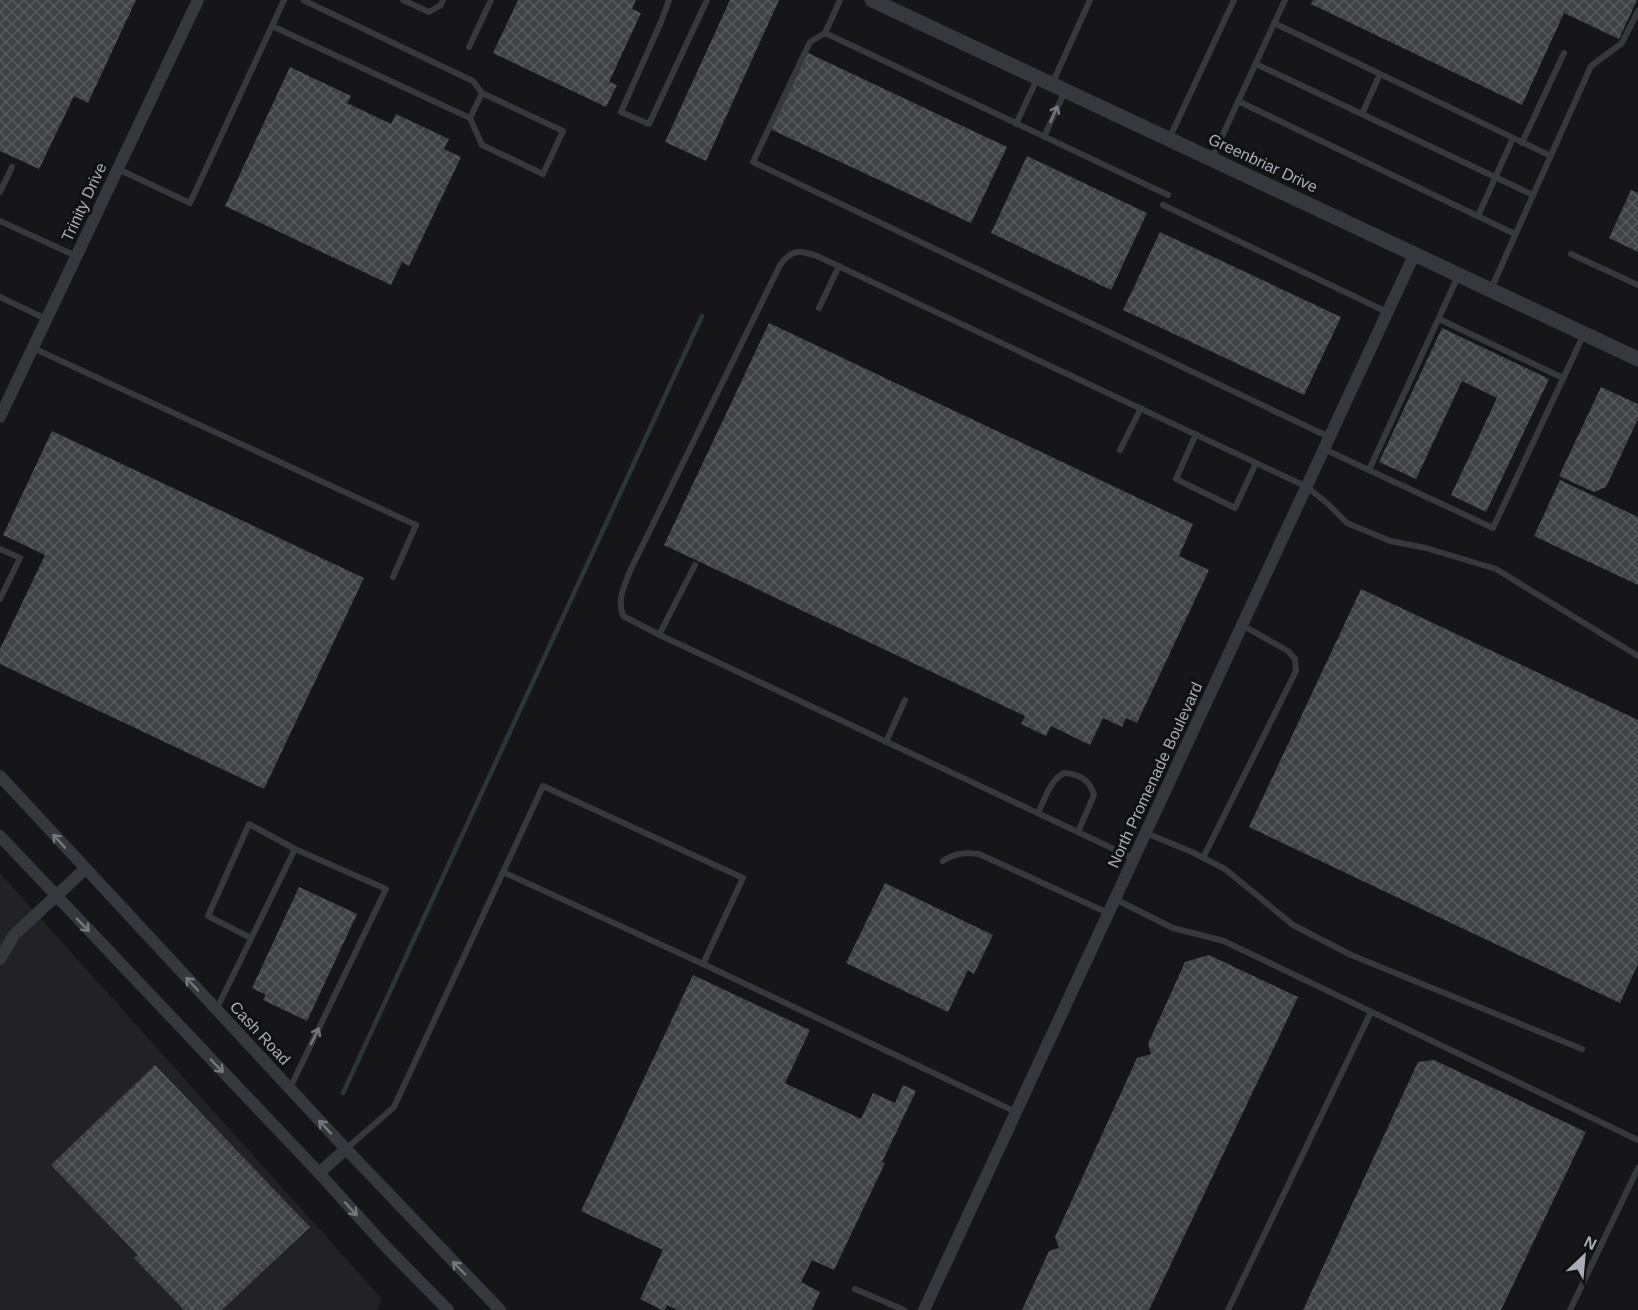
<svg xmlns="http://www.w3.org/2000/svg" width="1638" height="1310" font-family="Helvetica,sans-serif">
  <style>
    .built { fill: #222225 }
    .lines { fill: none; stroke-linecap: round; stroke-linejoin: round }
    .stream { stroke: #2c353c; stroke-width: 4.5 }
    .building { fill: url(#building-cross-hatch) }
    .service { stroke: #37383d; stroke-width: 6 }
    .minor { stroke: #37383d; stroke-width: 12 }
    .tertiary { stroke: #37383d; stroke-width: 15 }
    .oneway { stroke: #757881 }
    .labels { text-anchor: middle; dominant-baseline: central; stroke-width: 6; stroke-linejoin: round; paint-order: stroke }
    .street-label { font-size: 16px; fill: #a8adb8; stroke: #111113 }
  </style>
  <defs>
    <pattern id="building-cross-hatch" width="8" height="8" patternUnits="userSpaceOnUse" patternTransform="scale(1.5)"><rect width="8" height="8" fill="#404145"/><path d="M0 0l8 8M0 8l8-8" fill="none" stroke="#595a5e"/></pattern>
  </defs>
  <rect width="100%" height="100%" fill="#161618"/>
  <!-- built -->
  <polygon class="built" points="0,873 382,1299 377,1310 0,1310"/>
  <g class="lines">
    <!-- stream -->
    <polyline class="stream" points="343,1093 702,316"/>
  </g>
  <!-- building -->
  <g class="building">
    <polygon points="0,0 136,0 88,103 74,96 39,169 0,151"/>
    <polygon points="518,0 636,0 632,9 641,13 609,82 617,85 606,107 493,53"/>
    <polygon points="730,0 779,0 706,161 665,142"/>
    <polygon points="1313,0 1637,0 1619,39 1564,13 1522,105 1311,4"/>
    <polygon points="806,52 1007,147 971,223 770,129"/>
    <polygon points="290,67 351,96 347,103 391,124 396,114 449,139 444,149 461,157 409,266 402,262 391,285 225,206"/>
    <polygon points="1027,156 1147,213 1111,290 991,233"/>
    <polygon points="1631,190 1638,193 1638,252 1609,238"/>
    <polygon points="1160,232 1341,317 1304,395 1123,310"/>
    <polygon points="769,323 1193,524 1179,556 1209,570 1137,723 1126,718 1122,727 1103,718 1090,745 1051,726 1046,736 1021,724 1025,716 664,545"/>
    <polygon points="1442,328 1549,379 1486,512 1451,495 1497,398 1462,381 1416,479 1379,462"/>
    <polygon points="1601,387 1638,404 1638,419 1606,487 1594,492 1559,476"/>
    <polygon points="52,431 364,578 264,789 0,664 0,649 45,555 3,535"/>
    <polygon points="1560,480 1638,517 1638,585 1534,536"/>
    <polygon points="1361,589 1638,720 1638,964 1620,1003 1249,827"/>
    <polygon points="885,883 993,935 974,974 968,970 948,1012 846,963"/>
    <polygon points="299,887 357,914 307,1021 263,1000 266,995 252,988"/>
    <polygon points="1209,955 1298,997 1149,1310 1022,1310 1049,1251 1059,1248 1055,1237 1137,1058 1151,1054 1148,1044 1185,962"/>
    <polygon points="693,975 810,1030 785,1083 861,1119 873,1093 895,1103 903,1085 916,1091 882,1162 885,1163 834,1270 812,1260 801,1282 820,1292 812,1310 677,1310 667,1305 665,1310 662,1310 640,1299 663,1250 581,1211"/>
    <polygon points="1434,1060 1586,1132 1501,1310 1303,1310 1418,1062"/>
    <polygon points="155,1065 310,1227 222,1310 184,1310 134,1258 138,1255 51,1165"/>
  </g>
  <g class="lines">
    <!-- service -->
    <g class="service">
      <polyline points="403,0 429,12 441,5 443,0"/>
      <polyline points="669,0 661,22 621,112 649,124 707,0"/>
      <polyline points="840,0 825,33 810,42 753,162 1329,437"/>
      <polyline points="1274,23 1551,156"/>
      <polyline points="272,26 470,118 482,145 543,174 563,131 482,93 473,81 303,0"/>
      <polyline points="825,33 1168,195"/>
      <polyline points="469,47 491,0"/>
      <polyline points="1256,64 1533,195"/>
      <polyline points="1052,84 1090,0"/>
      <polyline points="1238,101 1515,234"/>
      <polyline points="1362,114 1380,74"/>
      <polyline points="470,118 482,93"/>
      <polyline points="1016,124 1037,79"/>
      <polyline points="1044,137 1065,91"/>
      <polyline points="1169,139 1234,0"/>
      <polyline points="1522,143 1564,53"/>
      <polyline points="1212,158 1285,0"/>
      <polyline points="118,169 190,203 284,0"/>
      <polyline points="0,192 12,167"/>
      <polyline points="1163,205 1387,312"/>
      <polyline points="1478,216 1513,138"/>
      <polyline points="0,221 76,256"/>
      <polyline points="1571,254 1638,285"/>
      <polyline points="1491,289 1591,66 1622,43 1638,11"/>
      <polyline points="0,297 46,319"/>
      <polyline points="819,308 839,266"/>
      <polyline points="1439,319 1563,378"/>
      <polyline points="33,348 416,525 393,577"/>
      <polyline points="1196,434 1176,479 1235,508 1256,463"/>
      <polyline points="1324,449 1493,528 1584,334"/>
      <polyline points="1120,450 1141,408"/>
      <polyline points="1369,470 1459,274"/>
      <polyline points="0,549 20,558 0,599"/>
      <polyline points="659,635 695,565"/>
      <polyline points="886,742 905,700"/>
      <path d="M1038,813c7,-14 12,-33 26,-40 16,1 26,7 30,22l-16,37"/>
      <polyline points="1146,833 1192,852 1225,869 1293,925 1351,955 1582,1049"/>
      <path d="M1133,858l-469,-221 -41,-21c-6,-17 1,-30 8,-47l149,-304c12,-16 19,-15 37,-9l490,231 20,16 20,20 43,18 36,7 70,21 142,87"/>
      <polyline points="1203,858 1296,671 1295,659 1288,651 1242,625"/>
      <path d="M943,861c12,-8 22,-9 36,-7l129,59"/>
      <polyline points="503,872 703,964"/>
      <polyline points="1115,899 1173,928 1224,941 1638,1140"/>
      <polyline points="251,938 208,916 249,824 295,849 386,889 290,1088"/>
      <polyline points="216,1010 295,849"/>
      <polyline points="346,1149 394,1107 543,786 743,878 703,964 1016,1112"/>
      <polyline points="855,1289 904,1310"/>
      <polyline points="1228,1310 1371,1012"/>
      <polyline points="1570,1310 1638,1168"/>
    </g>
    <!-- minor -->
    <g class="minor">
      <polyline points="0,417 198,0"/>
      <polyline points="0,776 346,1149 500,1310"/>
      <polyline points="0,836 319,1173 387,1248 448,1310"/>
      <polyline points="0,959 14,935 85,869"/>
      <polyline points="319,1173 346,1149"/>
      <polyline points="924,1310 1415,253"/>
    </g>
    <!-- tertiary -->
    <polyline class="tertiary" points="872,0 1638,359"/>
  </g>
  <!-- one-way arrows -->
  <defs><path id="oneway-shaft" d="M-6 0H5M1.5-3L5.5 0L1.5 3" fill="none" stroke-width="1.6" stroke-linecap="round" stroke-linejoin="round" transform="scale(1.5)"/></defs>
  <g class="oneway">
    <use href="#oneway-shaft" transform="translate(1054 114) rotate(-66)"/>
    <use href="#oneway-shaft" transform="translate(59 841) rotate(-132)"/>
    <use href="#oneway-shaft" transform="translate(83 925) rotate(46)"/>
    <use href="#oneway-shaft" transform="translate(192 984) rotate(-133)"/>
    <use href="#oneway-shaft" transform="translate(315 1036) rotate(-64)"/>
    <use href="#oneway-shaft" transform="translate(217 1066) rotate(46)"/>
    <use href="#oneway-shaft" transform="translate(325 1127) rotate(-133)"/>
    <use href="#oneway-shaft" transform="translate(351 1209) rotate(48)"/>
    <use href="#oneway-shaft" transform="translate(459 1268) rotate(-134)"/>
  </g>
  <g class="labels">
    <!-- street labels -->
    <g class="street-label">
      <text transform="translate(1263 163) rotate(25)">Greenbriar Drive</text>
      <text transform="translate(84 202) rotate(-65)">Trinity Drive</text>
      <text transform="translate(1155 775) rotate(-65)">North Promenade Boulevard</text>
      <text transform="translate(260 1033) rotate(47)">Cash Road</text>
    </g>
  </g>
  <!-- north arrow -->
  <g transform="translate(1584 1256) rotate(26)" stroke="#111113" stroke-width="4.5" paint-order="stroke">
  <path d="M0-4.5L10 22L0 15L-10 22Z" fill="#a8adb8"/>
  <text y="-9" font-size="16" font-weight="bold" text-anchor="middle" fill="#a8adb8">N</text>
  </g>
</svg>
